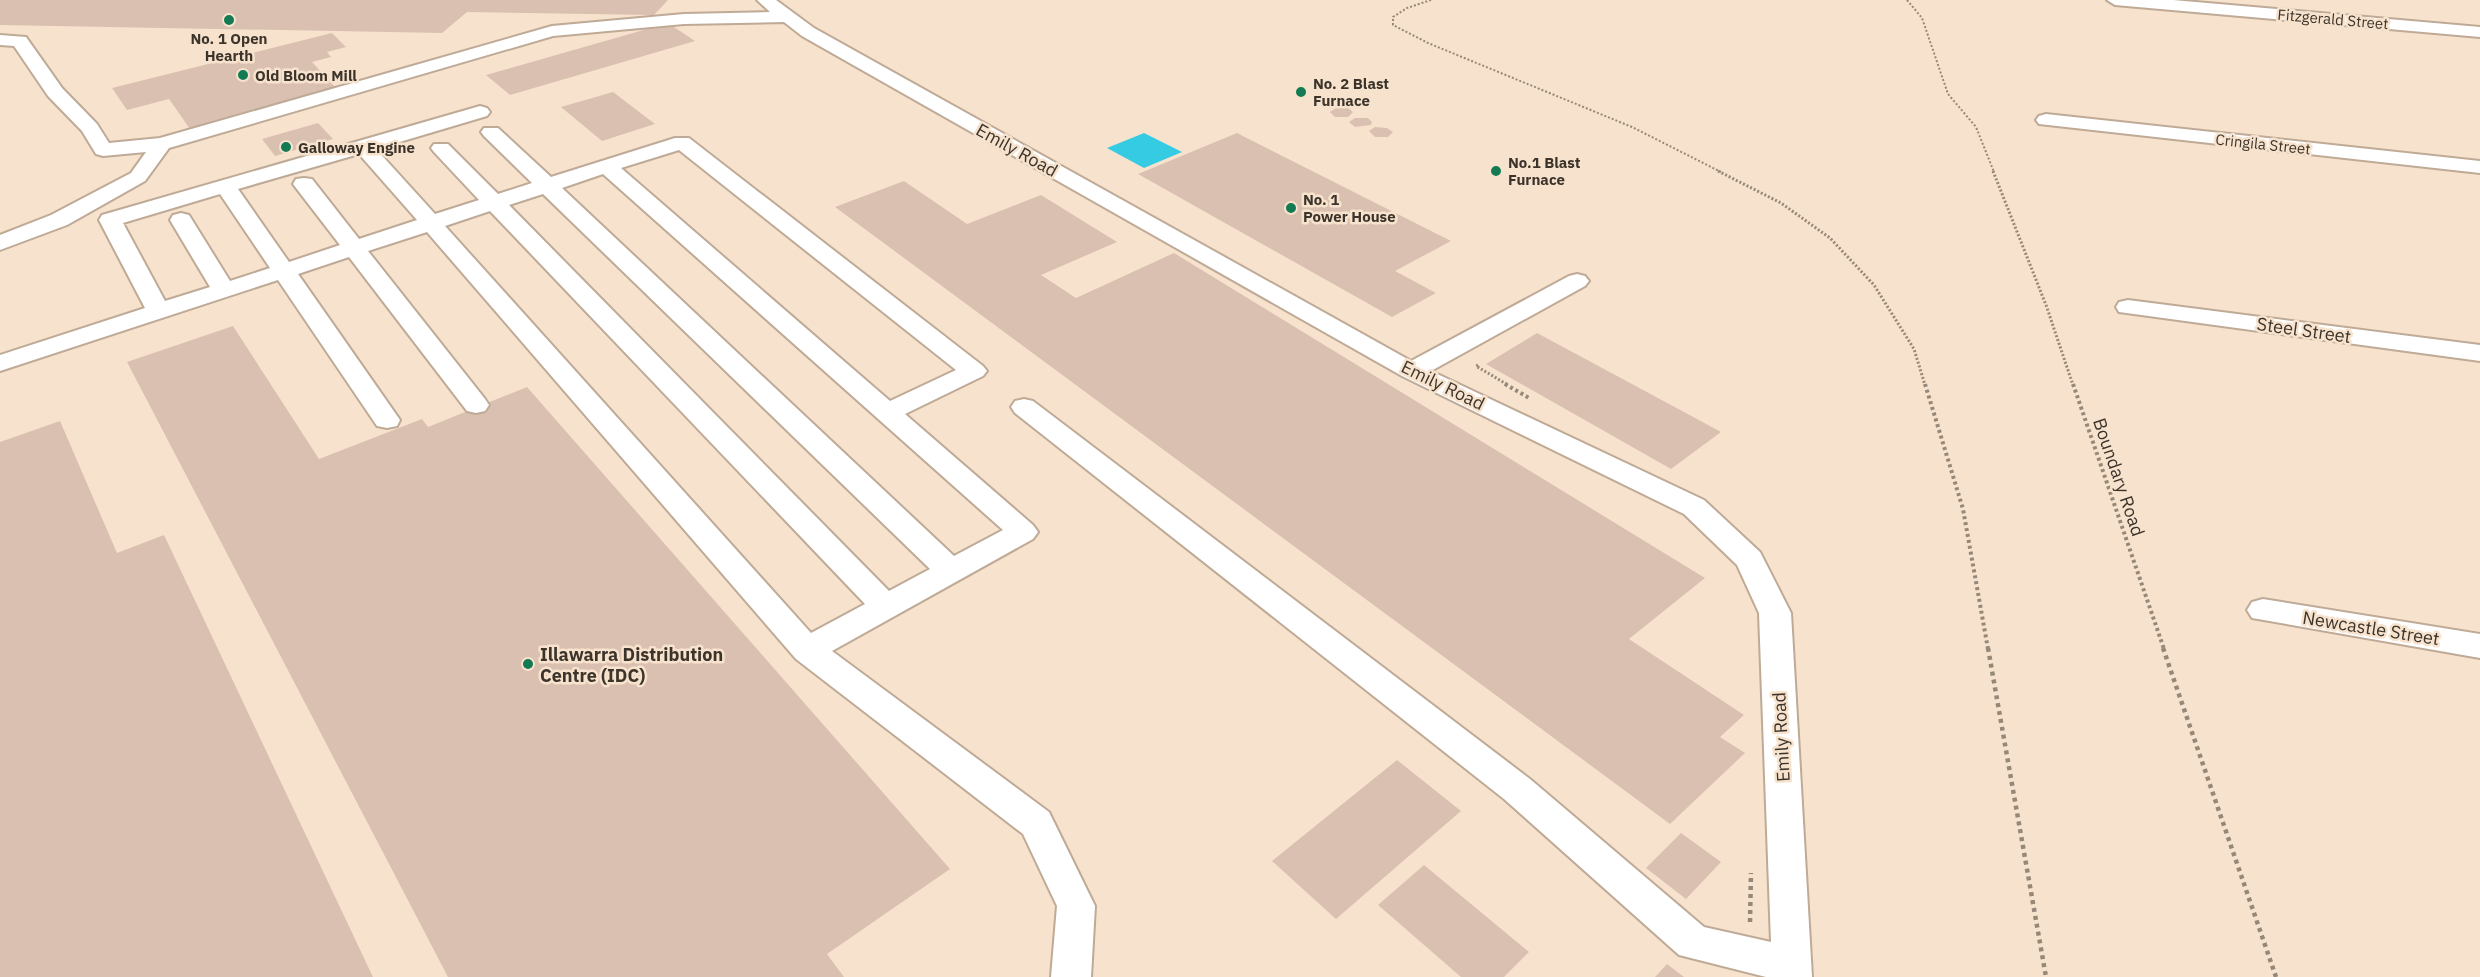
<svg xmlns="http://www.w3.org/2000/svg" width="2480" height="977" font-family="'IBM Plex Sans',sans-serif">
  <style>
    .water { fill: #34cbe3 }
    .building { fill: #dac0b1 }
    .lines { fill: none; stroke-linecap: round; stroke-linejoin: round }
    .minor-casing { stroke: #beaa96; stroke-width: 4 }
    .path-far3 { stroke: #968879; stroke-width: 2; stroke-dasharray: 2 2; stroke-linecap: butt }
    .path-far2 { stroke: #968879; stroke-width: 3; stroke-dasharray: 2 2; stroke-linecap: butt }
    .path-far1 { stroke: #968879; stroke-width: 4; stroke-dasharray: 3 3; stroke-linecap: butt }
    .path { stroke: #968879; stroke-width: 4.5; stroke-dasharray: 4 4; stroke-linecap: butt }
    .minor { fill: #fff; fill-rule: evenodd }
    .poi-dot { fill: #147a53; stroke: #f7e3cd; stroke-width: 2 }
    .labels { text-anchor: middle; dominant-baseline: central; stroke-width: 5; stroke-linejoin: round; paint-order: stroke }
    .far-street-label { font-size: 15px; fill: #3c342b; stroke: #f7e3cd }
    .far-poi-label { font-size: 15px; font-weight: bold; fill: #3c342b; stroke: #f7e3cd; text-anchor: start }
    .street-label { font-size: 18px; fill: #3c342b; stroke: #f7e3cd }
    .poi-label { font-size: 18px; font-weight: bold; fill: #3c342b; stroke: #f7e3cd; text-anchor: start }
  </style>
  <rect width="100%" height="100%" fill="#f7e3cd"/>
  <!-- water -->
  <polygon class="water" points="1144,133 1182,152 1144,168 1107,148"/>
  <!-- building -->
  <g class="building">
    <polygon points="0,0 668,0 654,15 467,12 442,33 0,25"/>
    <polygon points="668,23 695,41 510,95 486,75"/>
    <polygon points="332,33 346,47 327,52 331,57 312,62 337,89 190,129 169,99 127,110 112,88"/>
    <polygon points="613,92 655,124 602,141 561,107"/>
    <polygon points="1336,108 1348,108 1353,112 1348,117 1335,117 1330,112"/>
    <polygon points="1355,118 1368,118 1372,122 1371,125 1355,127 1349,122"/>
    <polygon points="318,123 333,139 275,156 262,139"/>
    <polygon points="1375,127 1387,128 1393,132 1388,137 1375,137 1369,131"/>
    <polygon points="1237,133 1451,241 1395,271 1436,293 1392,317 1138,174"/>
    <polygon points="904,181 967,224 1041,195 1117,242 1041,275 1076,298 1174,253 1705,578 1629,639 1744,715 1720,737 1745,753 1670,824 835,207"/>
    <polygon points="233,326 319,459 422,419 428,427 527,387 950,869 827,954 844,977 448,977 127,362"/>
    <polygon points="1537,333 1684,412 1721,432 1671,469 1486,364"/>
    <polygon points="60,421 117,553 164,535 373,977 0,977 0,442"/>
    <polygon points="1397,760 1461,811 1336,919 1272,861"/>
    <polygon points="1681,833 1721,862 1686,899 1646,868"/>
    <polygon points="1424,865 1529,952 1504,977 1461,977 1378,905"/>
    <polygon points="1667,964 1684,977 1655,977"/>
  </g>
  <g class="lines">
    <defs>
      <g id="minor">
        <polygon points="757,0 776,0 814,28 1411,361 1569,276 1577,274 1585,276 1589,281 1585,286 1431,371 1704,500 1760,552 1791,613 1812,977 1766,977 1679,955 1504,799 1015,413 1011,407 1015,401 1024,399 1033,401 1530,779 1704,927 1771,942 1759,613 1737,565 1684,514 1402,376 802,36 784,22 684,24 553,36 169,148 145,181 67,225 0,250 0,235 51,215 131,173 146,152 103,156 96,154 82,131 48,96 14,46 0,45 0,35 26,37 62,88 97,124 109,143 160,138 552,26 684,14 770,12"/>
        <polygon points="2107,0 2173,0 2480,27 2480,37 2115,5"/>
        <path d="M480,106l7,2 3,4 -3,4 -111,33 59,65 44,-14 -45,-48 -3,-4 3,-4h14l50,50 34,-11 -48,-47 -3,-4 3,-4h14l53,49 124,-39h14l294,228 4,5 -4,5 -78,38 128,111 5,7 -5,7 -201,112 217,161 46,94 -4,71h-40l6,-71 -34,-72 -227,-175 -369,-427 -59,19 117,148 4,6 -4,6 -9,2 -9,-2 -118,-154 -51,17 102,146 -3,6 -10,2 -10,-2 -99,-146 -278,91v-16l145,-47 -46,-88 3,-5zM679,150l277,220 -66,31 -269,-233zM359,154l58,66 -58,19 -47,-60 -8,-1 -8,1 -3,5 47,61 -51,17 -51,-73zM603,174l400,356 -49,26 -392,-368zM220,194l50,74 -40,13 -41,-66 -8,-2 -8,2 -3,5 40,67 -45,14 -42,-78zM543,194l387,375 -41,22 -380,-386zM490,211l375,393 -54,29 -366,-407z"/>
        <polygon points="2046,114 2480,161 2480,173 2039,124 2036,120 2039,116"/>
        <polygon points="2128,300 2480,345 2480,361 2119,312 2116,307 2119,302"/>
        <polygon points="2263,599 2480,634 2480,658 2252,618 2247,610 2252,602"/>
      </g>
    </defs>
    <!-- minor casing -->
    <use href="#minor" class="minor-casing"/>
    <!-- path-far3 -->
    <g class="path-far3">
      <polyline points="1431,0 1407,8 1393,17 1393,25 1428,43 1632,127 1721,172"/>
      <polyline points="1907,0 1922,18 1948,94 1976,127 1994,172"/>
    </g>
    <!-- path-far2 -->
    <g class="path-far2">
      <polyline points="1718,171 1781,203 1830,238 1874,285 1914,349 1925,385"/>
      <polyline points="1993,171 2046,305 2073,385"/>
      <polyline points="1478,365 1476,366 1508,385"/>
    </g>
    <!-- path-far1 -->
    <g class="path-far1">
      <polyline points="1505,384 1529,398"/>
      <polyline points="1925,384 1963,509 1988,649"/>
      <polyline points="2073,384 2164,649"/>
    </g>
    <!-- path -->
    <g class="path">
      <polyline points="1988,648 2046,977"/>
      <polyline points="2163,648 2276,977"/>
      <polyline points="1750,922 1751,873"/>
    </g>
    <!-- minor -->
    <use href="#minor" class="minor"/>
  </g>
  <!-- markers -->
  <g class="poi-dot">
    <circle cx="229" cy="20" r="6"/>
    <circle cx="243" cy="75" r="6"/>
    <circle cx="1301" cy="92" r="6"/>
    <circle cx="286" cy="147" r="6"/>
    <circle cx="1496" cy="171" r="6"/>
    <circle cx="1291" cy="208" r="6"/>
    <circle cx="528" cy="664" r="6"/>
  </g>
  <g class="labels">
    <!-- far-street labels -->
    <g class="far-street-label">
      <text transform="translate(2333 19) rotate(5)">Fitzgerald Street</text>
      <text transform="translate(2263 144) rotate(6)">Cringila Street</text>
    </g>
    <!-- far-poi labels -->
    <g class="far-poi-label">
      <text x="229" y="38" text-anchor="middle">No. 1 Open<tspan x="229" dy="17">Hearth</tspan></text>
      <text x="255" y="75">Old Bloom Mill</text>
      <text x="1313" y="83">No. 2 Blast<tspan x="1313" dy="17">Furnace</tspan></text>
      <text x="298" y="147">Galloway Engine</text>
      <text x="1508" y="162">No.1 Blast<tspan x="1508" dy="17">Furnace</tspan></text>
      <text x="1303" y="199">No. 1<tspan x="1303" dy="17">Power House</tspan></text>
    </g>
    <!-- street labels -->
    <g class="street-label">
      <text transform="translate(1017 150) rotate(29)">Emily Road</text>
      <text transform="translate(2304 330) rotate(8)">Steel Street</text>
      <text transform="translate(1443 385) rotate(26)">Emily Road</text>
      <text transform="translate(2119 477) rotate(71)">Boundary Road</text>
      <text transform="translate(2371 628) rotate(9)">Newcastle Street</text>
      <text transform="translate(1781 737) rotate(-93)">Emily Road</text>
    </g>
    <!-- poi labels -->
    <g class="poi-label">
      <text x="540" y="654">Illawarra Distribution<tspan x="540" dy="21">Centre (IDC)</tspan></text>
    </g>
  </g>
</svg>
